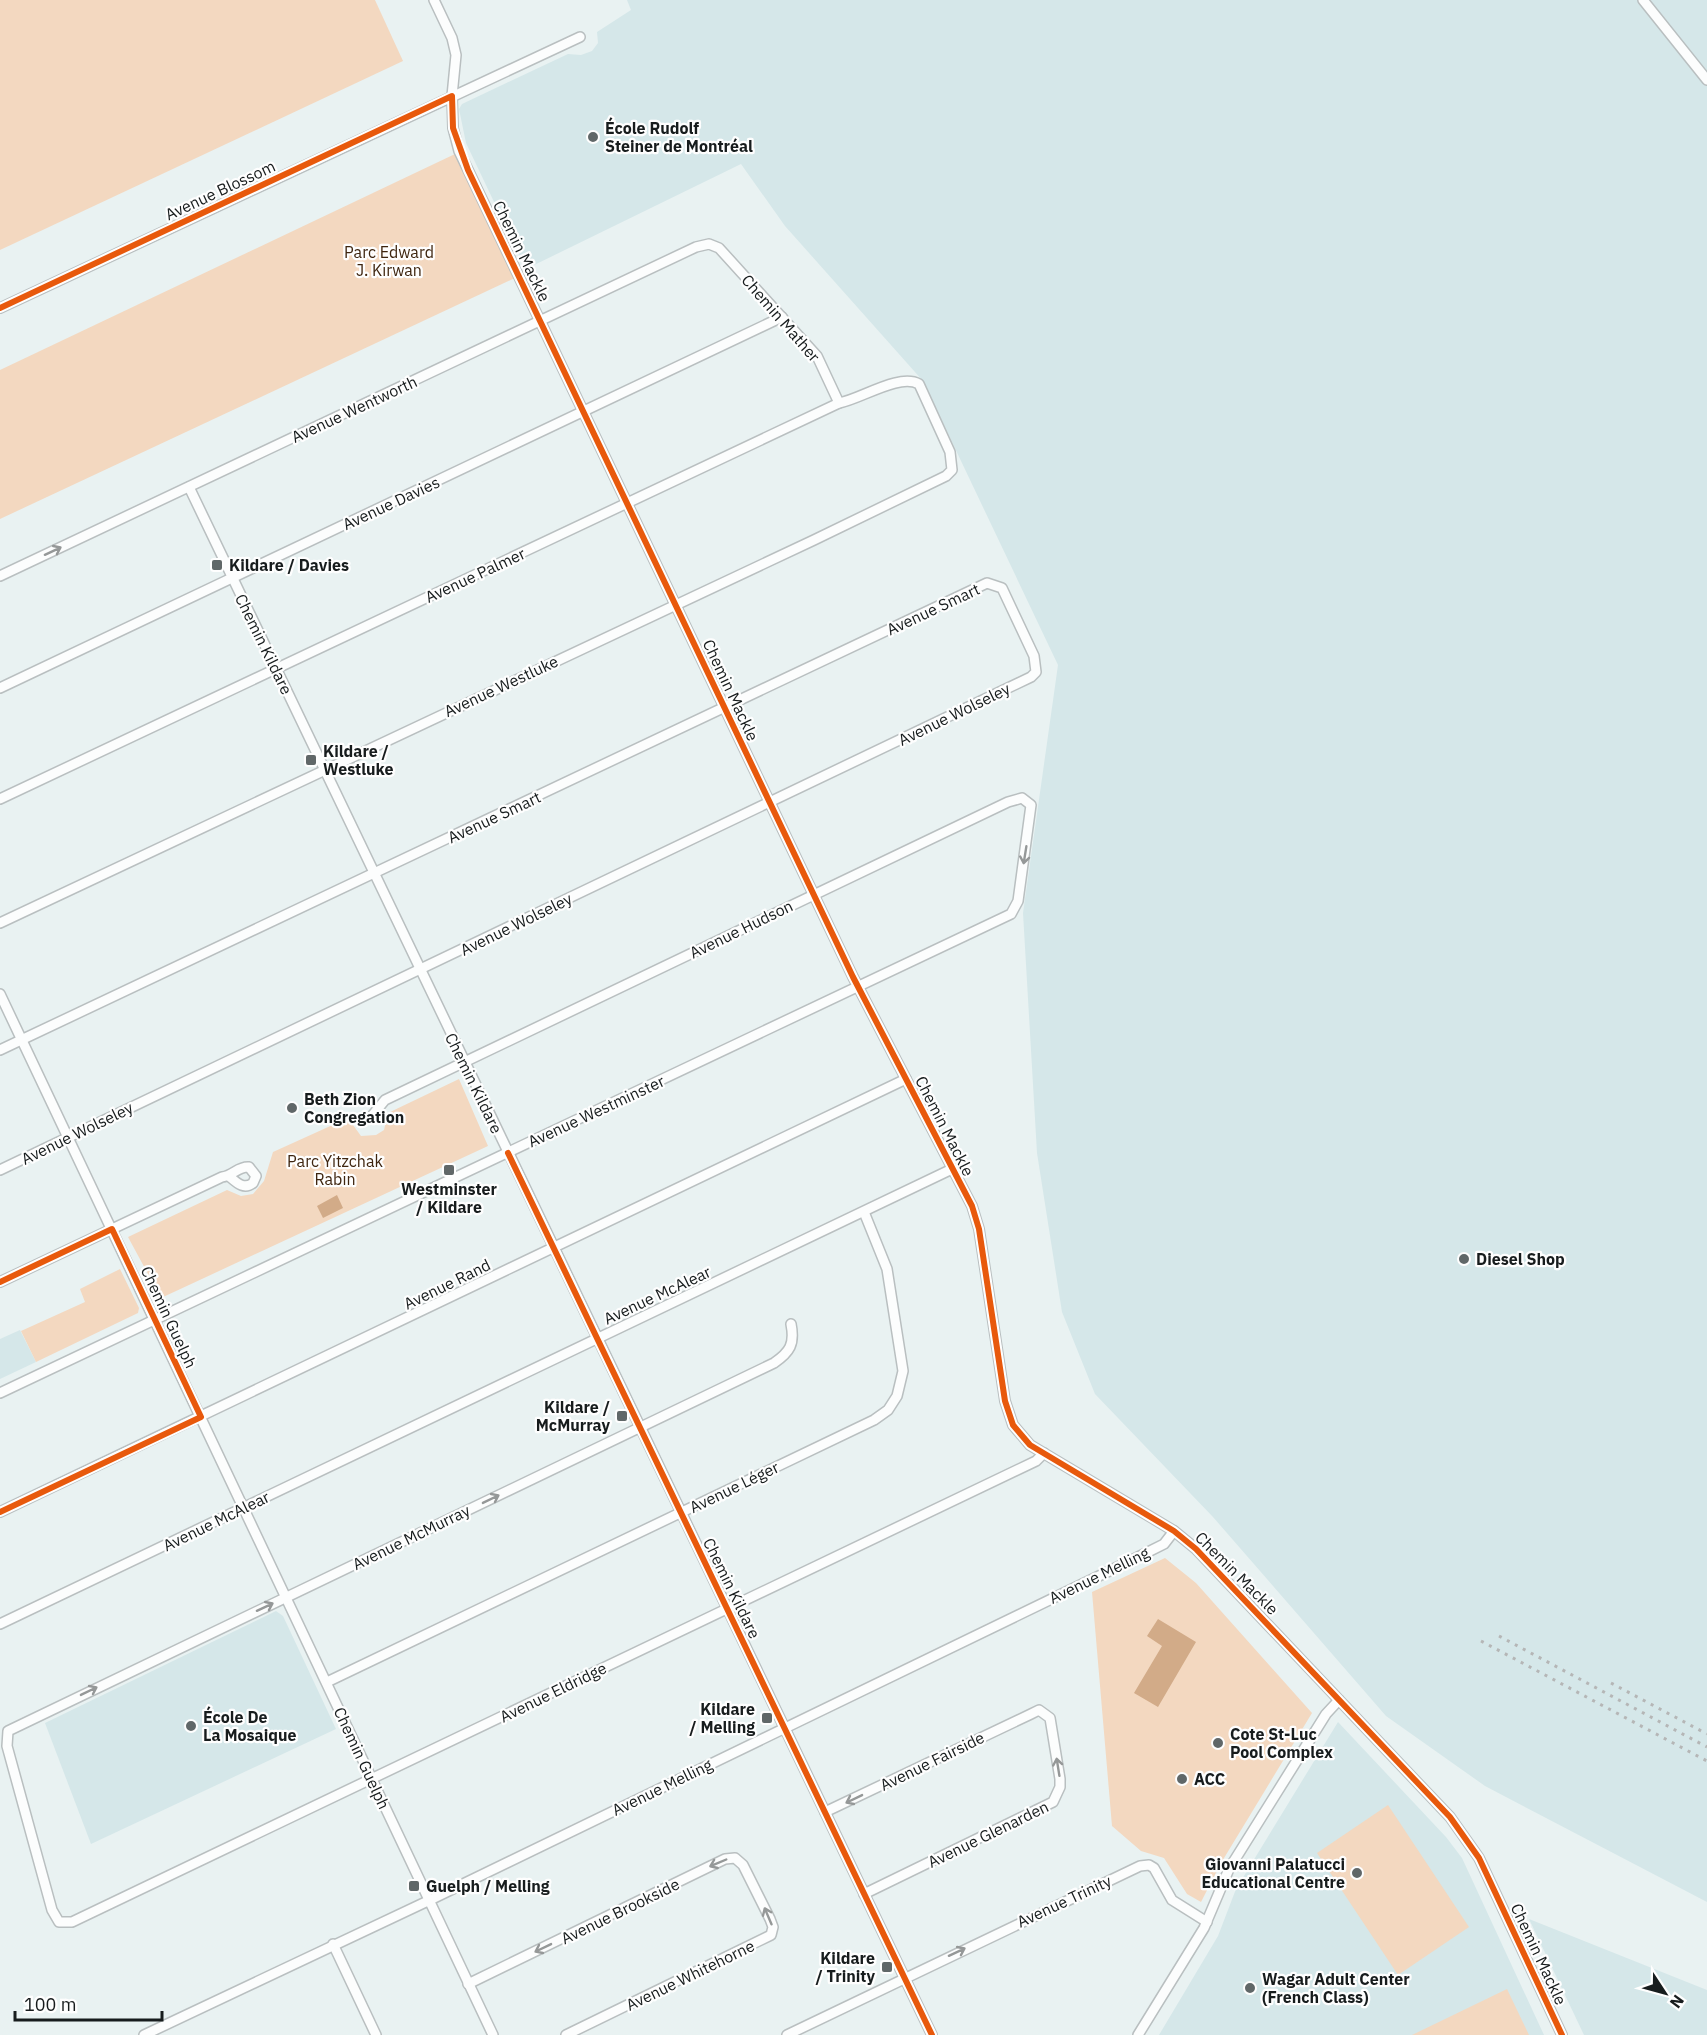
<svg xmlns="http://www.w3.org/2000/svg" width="1707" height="2035" font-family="'IBM Plex Sans',sans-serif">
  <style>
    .built { fill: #d5e7e9 }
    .green { fill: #f3d8c0 }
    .water { fill: #d2ab88 }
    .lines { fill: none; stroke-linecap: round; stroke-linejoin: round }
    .minor-casing { stroke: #b9bfc0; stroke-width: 12 }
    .minor { stroke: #fcfdfd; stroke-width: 9 }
    .rail { stroke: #b5b6b6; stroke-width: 3; stroke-dasharray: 3 6; stroke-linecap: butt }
    .cycleway-casing { stroke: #fefefe; stroke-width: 10 }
    .cycleway { stroke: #e8590c; stroke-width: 6 }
    .oneway { stroke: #959898 }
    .poi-dot { fill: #606768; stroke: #fefefe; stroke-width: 2 }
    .labels { text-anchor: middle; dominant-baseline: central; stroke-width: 4.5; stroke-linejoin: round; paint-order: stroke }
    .poi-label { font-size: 16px; font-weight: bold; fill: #171c1d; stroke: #fefefe; text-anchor: start }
    .street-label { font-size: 16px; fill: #171c1d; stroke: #fefefe }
    .park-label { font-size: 16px; fill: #3e250f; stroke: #fefefe }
  </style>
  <rect width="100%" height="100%" fill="#e9f2f2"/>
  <!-- built -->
  <g class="built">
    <polygon points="627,0 1707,0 1707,1902 1485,1786 1386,1716 1213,1517 1095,1394 1062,1312 1037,1153 1023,913 1058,665 923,381 785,226 741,164 526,269 466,143 459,109 462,104 568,54 581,55 592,51 598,43 597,32 631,10"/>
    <polygon points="20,1330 36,1362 0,1379 0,1339"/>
    <polygon points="276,1611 283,1616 336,1729 91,1844 45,1723"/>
    <polygon points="1338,1722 1446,1837 1462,1858 1544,2035 1159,2035 1218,1936 1236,1889"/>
    <polygon points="1529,1919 1707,1990 1707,2035 1584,2035"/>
  </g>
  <!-- green -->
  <g class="green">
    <polygon points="0,0 375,0 403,61 0,250"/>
    <polygon points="455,154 515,278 0,519 0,370"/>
    <polygon points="459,1079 488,1146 161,1298 128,1237 227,1190 241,1196 253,1194 264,1181 273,1152 348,1118 361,1136 376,1135 384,1130 388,1113"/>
    <polygon points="120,1269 139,1308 138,1313 36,1362 21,1331 85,1302 80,1289"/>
    <polygon points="1165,1558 1196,1583 1312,1713 1221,1863 1201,1902 1187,1894 1164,1858 1141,1851 1112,1826 1092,1592"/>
    <polygon points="1388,1805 1469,1927 1398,1975 1317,1853"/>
    <polygon points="1507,1989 1529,2035 1412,2035"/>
  </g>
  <!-- water -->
  <g class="water">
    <polygon points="337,1195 343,1208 323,1218 317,1206"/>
    <polygon points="1158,1619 1196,1642 1158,1707 1134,1693 1162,1646 1147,1636"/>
  </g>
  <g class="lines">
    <defs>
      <g id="minor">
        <polyline points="434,0 452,38 456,55 452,96 453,128 459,151 853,977 972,1206 979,1229 1005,1401 1013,1425 1030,1445 1174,1531 1196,1549 1450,1817 1479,1858 1562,2035"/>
        <polyline points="1643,0 1707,80"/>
        <polyline points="0,308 580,37"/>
        <polyline points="189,487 932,2035"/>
        <polyline points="0,576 696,247 709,244 719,248 817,356 839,403"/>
        <polyline points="0,688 782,317"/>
        <path d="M0,799l839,-396c22,-4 60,-30 80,-19l31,68 2,18 -6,6 -132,64 -814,383"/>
        <polyline points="0,994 493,2035"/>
        <polyline points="0,1050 987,583 1002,588 1034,656 1036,672 1031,677 0,1170"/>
        <path d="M0,1282l222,-105c11,-1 16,-11 27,-10l7,9 -3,7c-9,7 -16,0 -23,-6"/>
        <path d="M791,1324c4,20 -1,28 -17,39l-766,368 -1,15 45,164 7,12h13l964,-461 8,-8"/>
        <polyline points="0,1393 1011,914 1018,901 1031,805 1022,798 1008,802 385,1100 371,1117"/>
        <polyline points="0,1512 906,1079"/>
        <polyline points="0,1624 952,1169"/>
        <polyline points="327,1682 874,1420 888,1410 897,1396 903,1371 887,1269 864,1212"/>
        <polyline points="825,1812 1031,1714 1039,1710 1050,1718 1060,1779 1060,1787 1053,1802 864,1894"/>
        <polyline points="333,1944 376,2035"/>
        <polyline points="468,1984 725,1859 735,1858 743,1865 770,1919 773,1927 771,1935 566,2035"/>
        <polyline points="144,2035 430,1900 1132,1560 1164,1544 1174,1531"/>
        <polyline points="787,2035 1140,1866 1149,1865 1154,1868 1172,1900 1207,1922"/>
        <polyline points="1138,2035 1204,1928 1229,1869 1326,1714 1339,1700"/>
      </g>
    </defs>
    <!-- minor casing -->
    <use href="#minor" class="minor-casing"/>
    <!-- minor -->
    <use href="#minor" class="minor"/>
    <!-- rail -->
    <g class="rail">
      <polyline points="1499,1636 1707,1747"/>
      <polyline points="1481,1641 1707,1761"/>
      <polyline points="1611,1683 1707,1734"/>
    </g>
    <defs>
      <g id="cycleway">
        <polyline points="0,308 452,96 453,128 468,170 853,977 972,1206 979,1229 1005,1401 1013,1425 1030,1445 1174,1531 1196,1549 1450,1817 1479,1858 1562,2035"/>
        <polyline points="508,1153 932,2035"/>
        <polyline points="0,1282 112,1229 201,1417 0,1512"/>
      </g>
    </defs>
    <!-- cycleway casing -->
    <use href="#cycleway" class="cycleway-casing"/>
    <!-- cycleway -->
    <use href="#cycleway" class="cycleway"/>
  </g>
  <!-- one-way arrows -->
  <defs><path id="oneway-shaft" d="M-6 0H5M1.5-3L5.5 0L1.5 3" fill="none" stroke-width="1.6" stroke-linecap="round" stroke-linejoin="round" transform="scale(1.5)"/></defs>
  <g class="oneway">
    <use href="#oneway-shaft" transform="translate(53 551) rotate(-25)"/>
    <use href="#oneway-shaft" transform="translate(1025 855) rotate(99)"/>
    <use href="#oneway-shaft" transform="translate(491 1499) rotate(-26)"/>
    <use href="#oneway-shaft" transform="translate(265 1607) rotate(-25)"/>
    <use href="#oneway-shaft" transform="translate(89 1691) rotate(-26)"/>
    <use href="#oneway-shaft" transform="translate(1058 1767) rotate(-99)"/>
    <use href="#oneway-shaft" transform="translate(854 1799) rotate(154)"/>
    <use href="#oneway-shaft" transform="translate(718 1863) rotate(157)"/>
    <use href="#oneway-shaft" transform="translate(768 1916) rotate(-113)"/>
    <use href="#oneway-shaft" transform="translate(543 1948) rotate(154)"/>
    <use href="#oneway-shaft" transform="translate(957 1952) rotate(-25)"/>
  </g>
  <!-- markers -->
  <g class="poi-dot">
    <circle cx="593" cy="137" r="6"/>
    <rect x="211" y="559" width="12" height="12" rx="3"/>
    <rect x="305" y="754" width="12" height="12" rx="3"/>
    <circle cx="292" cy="1108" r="6"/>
    <rect x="443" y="1164" width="12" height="12" rx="3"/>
    <circle cx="1464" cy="1259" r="6"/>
    <rect x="616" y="1410" width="12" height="12" rx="3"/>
    <rect x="761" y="1712" width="12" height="12" rx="3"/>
    <circle cx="191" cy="1726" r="6"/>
    <circle cx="1218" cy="1743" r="6"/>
    <circle cx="1182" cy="1779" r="6"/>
    <circle cx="1357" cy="1873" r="6"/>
    <rect x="408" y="1880" width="12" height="12" rx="3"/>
    <rect x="881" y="1961" width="12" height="12" rx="3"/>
    <circle cx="1250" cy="1988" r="6"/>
  </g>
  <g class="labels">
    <!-- poi labels -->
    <g class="poi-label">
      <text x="605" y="128">École Rudolf<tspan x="605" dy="18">Steiner de Montréal</tspan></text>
      <text x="229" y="565">Kildare / Davies</text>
      <text x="323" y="751">Kildare /<tspan x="323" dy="18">Westluke</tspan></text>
      <text x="304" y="1099">Beth Zion<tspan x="304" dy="18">Congregation</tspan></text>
      <text x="449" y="1189" text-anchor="middle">Westminster<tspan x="449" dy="18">/ Kildare</tspan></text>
      <text x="1476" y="1259">Diesel Shop</text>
      <text x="610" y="1407" text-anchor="end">Kildare /<tspan x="610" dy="18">McMurray</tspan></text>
      <text x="755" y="1709" text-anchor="end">Kildare<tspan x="755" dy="18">/ Melling</tspan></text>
      <text x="203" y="1717">École De<tspan x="203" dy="18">La Mosaique</tspan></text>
      <text x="1230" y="1734">Cote St-Luc<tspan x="1230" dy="18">Pool Complex</tspan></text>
      <text x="1194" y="1779">ACC</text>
      <text x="1345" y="1864" text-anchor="end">Giovanni Palatucci<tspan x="1345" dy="18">Educational Centre</tspan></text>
      <text x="426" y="1886">Guelph / Melling</text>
      <text x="875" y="1958" text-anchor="end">Kildare<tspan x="875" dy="18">/ Trinity</tspan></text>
      <text x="1262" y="1979">Wagar Adult Center<tspan x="1262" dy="18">(French Class)</tspan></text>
    </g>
    <!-- street labels -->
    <g class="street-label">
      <text transform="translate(220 190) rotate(-25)">Avenue Blossom</text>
      <text transform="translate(522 251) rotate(64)">Chemin Mackle</text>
      <text transform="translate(781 318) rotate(49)">Chemin Mather</text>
      <text transform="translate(354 409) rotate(-25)">Avenue Wentworth</text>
      <text transform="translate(391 503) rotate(-25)">Avenue Davies</text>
      <text transform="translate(475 575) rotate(-25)">Avenue Palmer</text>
      <text transform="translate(933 609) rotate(-25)">Avenue Smart</text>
      <text transform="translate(264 644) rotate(64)">Chemin Kildare</text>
      <text transform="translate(501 686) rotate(-25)">Avenue Westluke</text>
      <text transform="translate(731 690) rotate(65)">Chemin Mackle</text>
      <text transform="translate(954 714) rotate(-26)">Avenue Wolseley</text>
      <text transform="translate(494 817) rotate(-25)">Avenue Smart</text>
      <text transform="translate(516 924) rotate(-26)">Avenue Wolseley</text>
      <text transform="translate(741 929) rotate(-26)">Avenue Hudson</text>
      <text transform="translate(474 1083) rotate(64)">Chemin Kildare</text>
      <text transform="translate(596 1111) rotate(-25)">Avenue Westminster</text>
      <text transform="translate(945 1126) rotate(63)">Chemin Mackle</text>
      <text transform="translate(77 1133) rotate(-26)">Avenue Wolseley</text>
      <text transform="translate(447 1284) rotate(-26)">Avenue Rand</text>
      <text transform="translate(657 1295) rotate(-25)">Avenue McAlear</text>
      <text transform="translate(169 1317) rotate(65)">Chemin Guelph</text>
      <text transform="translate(734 1487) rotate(-26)">Avenue Léger</text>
      <text transform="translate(216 1521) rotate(-26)">Avenue McAlear</text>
      <text transform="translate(411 1537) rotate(-26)">Avenue McMurray</text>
      <text transform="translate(1237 1573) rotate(45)">Chemin Mackle</text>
      <text transform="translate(1099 1575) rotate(-26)">Avenue Melling</text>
      <text transform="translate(732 1588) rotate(64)">Chemin Kildare</text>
      <text transform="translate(553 1692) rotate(-26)">Avenue Eldridge</text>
      <text transform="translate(362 1758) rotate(65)">Chemin Guelph</text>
      <text transform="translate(932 1761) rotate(-26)">Avenue Fairside</text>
      <text transform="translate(662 1787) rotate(-26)">Avenue Melling</text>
      <text transform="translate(988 1834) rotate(-26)">Avenue Glenarden</text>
      <text transform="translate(1064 1901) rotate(-25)">Avenue Trinity</text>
      <text transform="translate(620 1911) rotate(-26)">Avenue Brookside</text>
      <text transform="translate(1539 1954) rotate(65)">Chemin Mackle</text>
      <text transform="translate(690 1975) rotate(-26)">Avenue Whitehorne</text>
    </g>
    <!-- park labels -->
    <g class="park-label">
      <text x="389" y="252">Parc Edward<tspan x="389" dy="18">J. Kirwan</tspan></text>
      <text x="335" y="1161">Parc Yitzchak<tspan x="335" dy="18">Rabin</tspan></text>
    </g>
  </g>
  <!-- north arrow -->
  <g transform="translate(1665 1993) rotate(126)" stroke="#fefefe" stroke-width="4.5" paint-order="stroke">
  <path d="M0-4.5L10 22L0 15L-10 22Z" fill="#171c1d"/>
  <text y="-9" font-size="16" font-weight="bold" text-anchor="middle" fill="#171c1d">N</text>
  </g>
  <!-- scale -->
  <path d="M15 2011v9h147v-9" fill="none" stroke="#171c1d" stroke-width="3"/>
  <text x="24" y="2011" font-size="18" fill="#171c1d" stroke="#fefefe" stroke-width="4.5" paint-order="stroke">100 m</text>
</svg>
